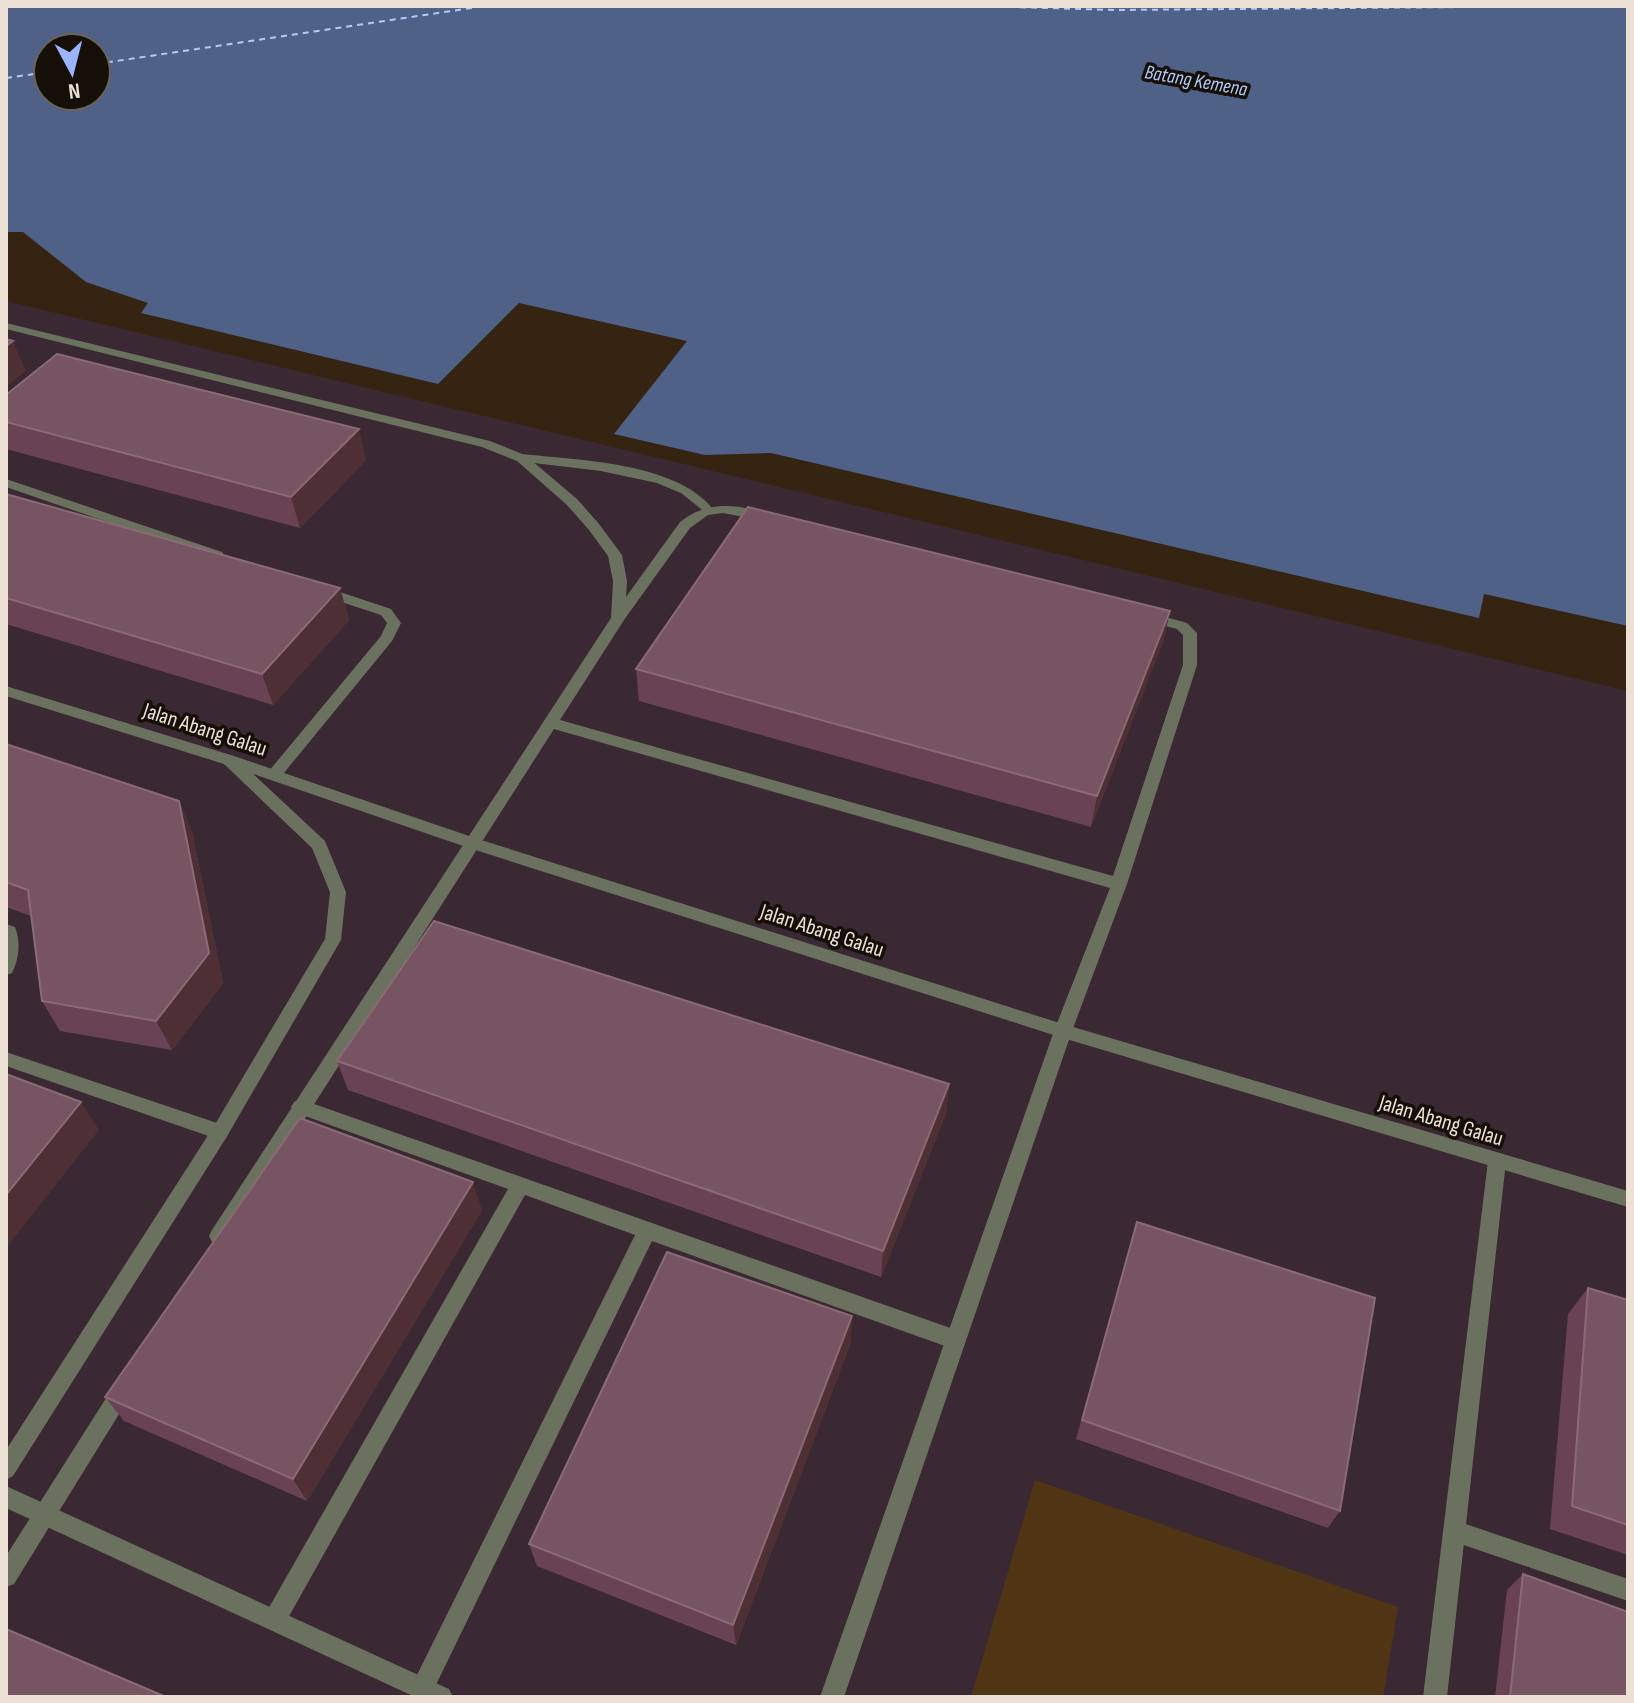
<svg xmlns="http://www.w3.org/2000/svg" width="1634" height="1703" font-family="'Sofia Sans Condensed',sans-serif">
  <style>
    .commercial { fill: #3a2933 }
    .green { fill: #503515 }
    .water { fill: #4f6186; fill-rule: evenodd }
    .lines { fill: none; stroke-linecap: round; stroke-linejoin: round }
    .ferry { stroke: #b1cafb; stroke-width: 2; stroke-dasharray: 6 5; stroke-linecap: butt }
    .service { fill: #6a715f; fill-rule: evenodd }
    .minor { fill: #6a715f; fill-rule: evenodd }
    .tertiary { fill: #6a715f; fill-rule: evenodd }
    .wall { fill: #694354 }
    .shaded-wall { fill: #4e2f34 }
    .building { fill: #775462; stroke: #8a6a74; stroke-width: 2 }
    .labels { text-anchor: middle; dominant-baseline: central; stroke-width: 7; stroke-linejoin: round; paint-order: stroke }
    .far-water-label { font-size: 20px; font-style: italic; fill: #b1cafb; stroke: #160f08 }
    .street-label { font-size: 22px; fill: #ede1d6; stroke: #160f08 }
  </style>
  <rect width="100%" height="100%" fill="#352412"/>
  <!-- commercial -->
  <polygon class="commercial" points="6,301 1628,691 1628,1697 6,1697"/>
  <!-- green -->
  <polygon class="green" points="1035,1480 1398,1607 1383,1697 971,1697"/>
  <!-- water -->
  <path class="water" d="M6,6h1622v620l-144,-32 -5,24 -708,-165 -66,2 -91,-21 73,-93 -168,-38 -81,81 -297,-71 7,-10 -62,-21 -63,-50h-17zM48,48h48v48h-48z"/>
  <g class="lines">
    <!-- ferry -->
    <g class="ferry">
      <polyline points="976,6 1116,10 1583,6"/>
      <polyline points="96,64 485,6"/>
      <polyline points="6,78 48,72"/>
    </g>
    <!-- service -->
    <g class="service">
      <path d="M521,454c56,6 155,8 192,55l-7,4 -25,-20 -24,-10 -56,-12 -84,-10v-6z"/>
      <polygon points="6,479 222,552 224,555 222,558 212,558 6,487"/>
      <polygon points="322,586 391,609 401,623 392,641 279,779 269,779 266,775 269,771 381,636 387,623 381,615 317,594 315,591 317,588"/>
      <path d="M6,924l9,3c6,15 4,32 -3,46l-6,2z"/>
      <polygon points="6,1052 226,1126 229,1132 226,1138 220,1140 6,1066"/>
      <polygon points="300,1099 956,1330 963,1333 966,1340 963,1347 956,1350 652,1241 430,1697 414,1697 410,1689 414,1681 635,1235 525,1195 283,1627 275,1630 267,1627 264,1619 267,1611 508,1189 294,1112 291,1107 294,1102"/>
      <polygon points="1454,1520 1628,1579 1628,1601 1446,1539 1443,1531 1446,1523"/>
    </g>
    <!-- minor -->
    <g class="minor">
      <path d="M6,323l484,118 35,14 52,44 22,25 23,31 5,26 -1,16 54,-75c29,-23 58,-17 91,-8l2,3 -7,4 -43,-8 -15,2 -18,13 -66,92 -64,100 553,156 70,-211v-30l-6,-6 -34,-9 -2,-3 7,-5 39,11 10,10v32l-70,219 -55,147 -228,666h-24l234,-666 56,-143 -556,-159 -328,513 -7,3 -7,-3 -3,-6 3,-6 399,-612 2,-37 -5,-25 -19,-26 -22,-25 -50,-44 -35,-14 -476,-118z"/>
      <polygon points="229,755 234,756 325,841 346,892 341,940 226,1138 13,1476 6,1480 6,1450 214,1126 325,939 330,892 312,848 224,764 221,760 224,756"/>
      <polygon points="1497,1153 1504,1155 1506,1161 1447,1697 1423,1697 1488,1161 1490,1155"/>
      <polygon points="122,1381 129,1384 132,1391 129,1398 14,1584 6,1587 6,1556 115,1384"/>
    </g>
    <!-- tertiary -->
    <g class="tertiary">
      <polygon points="6,686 234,756 478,839 1063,1024 1628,1191 1628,1207 1063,1038 466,847 224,764 6,696"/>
      <polygon points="6,1486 449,1689 453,1697 415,1697 6,1508"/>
    </g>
  </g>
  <!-- wall -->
  <g class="wall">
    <polygon points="6,395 366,460 300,528 6,449"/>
    <polygon points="6,494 340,588 349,620 273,705 6,624"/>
    <polygon points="1170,611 1163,642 1091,827 639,701 636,669"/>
    <polygon points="6,744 179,801 192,832 223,983 172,1050 60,1031 42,1001 31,916 6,907"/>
    <polygon points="337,1061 949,1084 946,1113 881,1277 348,1090"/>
    <polygon points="482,1210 307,1501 124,1421 105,1397"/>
    <polygon points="1137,1222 1340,1511 1328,1528 1076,1439"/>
    <polygon points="1588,1288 1628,1300 1628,1555 1550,1529 1568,1314"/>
    <polygon points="851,1342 736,1645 537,1566 529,1544"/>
    <polygon points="1523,1574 1628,1697 1495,1697 1507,1590"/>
  </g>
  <!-- shaded-wall -->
  <g class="shaded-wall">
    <polygon points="13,341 26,371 6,387 6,346"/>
    <polygon points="359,429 366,460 300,528 291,497"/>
    <polygon points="340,588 349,620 273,705 262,674"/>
    <polygon points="1170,611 1163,642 1091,827 1097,796"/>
    <polygon points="179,801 192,832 223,983 172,1050 156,1021"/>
    <polygon points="949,1084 946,1113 881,1277 883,1251"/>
    <polygon points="81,1102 99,1130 6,1248 6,1195"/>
    <polygon points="473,1182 482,1210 307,1501 293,1479"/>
    <polygon points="852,1316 851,1342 736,1645 733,1625"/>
  </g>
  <!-- building -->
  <g class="building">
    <polygon points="6,339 13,341 6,346"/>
    <polygon points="57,354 359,429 291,497 6,422 6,395"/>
    <polygon points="6,494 340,588 262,674 6,598"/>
    <polygon points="748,507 1170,611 1097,796 636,669"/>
    <polygon points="6,744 179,801 209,953 156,1021 42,1001 28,890 6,882"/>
    <polygon points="434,921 949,1084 883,1251 337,1061"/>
    <polygon points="6,1074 81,1102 6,1195"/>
    <polygon points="300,1118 473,1182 293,1479 105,1397"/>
    <polygon points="1137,1222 1375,1298 1340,1511 1082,1420"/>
    <polygon points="667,1252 852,1316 733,1625 529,1544"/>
    <polygon points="1588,1288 1628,1300 1628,1525 1572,1506"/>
    <polygon points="1523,1574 1628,1612 1628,1697 1510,1697"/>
    <polygon points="6,1629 166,1697 6,1697"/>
  </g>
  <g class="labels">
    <!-- far-water labels -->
    <g class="far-water-label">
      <text transform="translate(1196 81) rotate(10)">Batang Kemena</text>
    </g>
    <!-- street labels -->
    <g class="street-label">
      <text transform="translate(205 730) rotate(18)">Jalan Abang Galau</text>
      <text transform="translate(822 931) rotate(18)">Jalan Abang Galau</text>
      <text transform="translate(1441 1121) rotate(17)">Jalan Abang Galau</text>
    </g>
  </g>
  <!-- border -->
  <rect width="1634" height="1703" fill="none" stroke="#ede1d6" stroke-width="16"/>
  <!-- north arrow -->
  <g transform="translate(72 72) rotate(173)"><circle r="38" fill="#160f08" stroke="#6c635a" stroke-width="2"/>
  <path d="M0-6L14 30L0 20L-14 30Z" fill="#9cb4fd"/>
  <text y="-12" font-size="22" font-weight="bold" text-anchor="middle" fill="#ede1d6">N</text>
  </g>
</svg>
